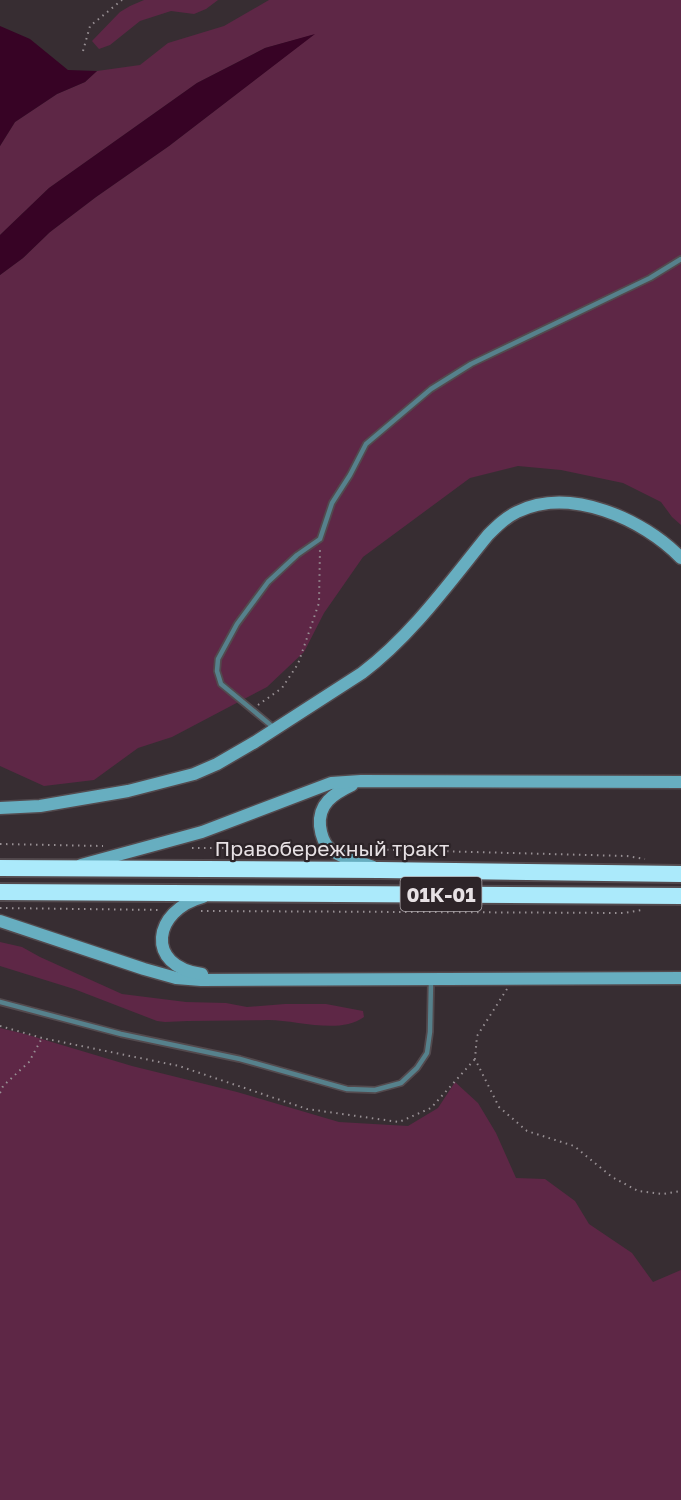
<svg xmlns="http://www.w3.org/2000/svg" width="681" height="1500" font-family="'Golos Text',sans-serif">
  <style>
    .green { fill: #5e2746 }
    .water { fill: #370325 }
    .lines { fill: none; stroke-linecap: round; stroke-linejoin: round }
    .lane-casing { stroke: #534a4e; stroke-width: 8 }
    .secondary-casing { stroke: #534a4e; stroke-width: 15 }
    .highway-casing { stroke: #534a4e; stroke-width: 20 }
    .path { stroke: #989094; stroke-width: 2; stroke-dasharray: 1.5 4.5; stroke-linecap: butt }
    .lane { stroke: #56818c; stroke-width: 4.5 }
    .secondary { stroke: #67aec0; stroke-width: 12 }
    .highway { stroke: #abeafb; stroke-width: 16 }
    .labels { text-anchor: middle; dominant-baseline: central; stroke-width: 4.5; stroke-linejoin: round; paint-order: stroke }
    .shield { fill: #2d2428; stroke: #afa8ac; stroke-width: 1.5 }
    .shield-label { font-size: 20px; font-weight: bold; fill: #e7e1e4 }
    .street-label { font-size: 21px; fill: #e7e1e4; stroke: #2d2428 }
  </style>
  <rect width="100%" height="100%" fill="#372d32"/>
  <!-- green -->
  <g class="green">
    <polygon points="144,0 218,0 206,9 194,14 171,11 140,21 110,45 99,49 92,41 120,12 130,6"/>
    <polygon points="269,0 681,0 681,525 672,517 661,502 623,483 561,470 518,466 470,478 363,557 324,613 304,652 267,687 172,737 138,748 94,780 44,786 0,766 0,275 23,258 50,232 96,197 169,146 313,35 265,48 197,83 49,188 0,235 0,146 15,122 57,94 85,82 97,71 140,65 168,43 224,26"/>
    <path d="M0,942l22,5 18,10 82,37 64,8 40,1 21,4 38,-3h41l37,7 1,6c-25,18 -67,3 -96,3 -35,1 -69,0 -103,2l-8,-1 -83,-32 -74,-23z"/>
    <polygon points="0,1028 25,1034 132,1066 237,1092 339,1122 408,1126 438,1108 455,1082 478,1103 496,1133 516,1178 545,1179 575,1201 589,1224 632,1253 653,1282 681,1270 681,1500 0,1500"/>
  </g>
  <!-- water -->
  <g class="water">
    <polygon points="0,26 30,39 68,70 97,71 85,82 57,94 15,122 0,146"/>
    <polygon points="315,34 169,146 96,197 50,232 23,258 0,275 0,235 49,188 197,83 265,48"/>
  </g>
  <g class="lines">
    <defs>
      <g id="lane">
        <polyline points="273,727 221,684 217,671 218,659 237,624 268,582 297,555 320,539 332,503 350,475 366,444 431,389 471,364 650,278 681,259"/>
        <polyline points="0,1002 121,1034 240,1059 347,1089 375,1090 401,1083 417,1068 427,1053 430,1032 431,981"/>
      </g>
      <g id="secondary">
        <path d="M352,785c-19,9 -34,19 -32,41 1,8 3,16 9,22 11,10 30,14 44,19"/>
        <path d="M0,808l40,-2 88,-15 66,-17 23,-10 38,-22 107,-69c50,-38 87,-90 126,-138 9,-9 17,-17 29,-23 53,-26 126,7 164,46"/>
        <polyline points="81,865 202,832 331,783 361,781 681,782"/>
        <polyline points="0,921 144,969 176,978 201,980 681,978"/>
        <path d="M202,974c-58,-8 -49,-64 1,-77"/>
      </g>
      <g id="highway">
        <polyline points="0,868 380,870 681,874"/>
        <polyline points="0,892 681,896"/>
      </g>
    </defs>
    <!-- lane casing -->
    <use href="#lane" class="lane-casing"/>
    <!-- secondary casing -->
    <use href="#secondary" class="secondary-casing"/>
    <!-- highway casing -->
    <use href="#highway" class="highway-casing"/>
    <!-- path -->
    <g class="path">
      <polyline points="83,51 90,26 122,0"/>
      <polyline points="258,705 282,688 298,664 319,603 320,548"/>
      <polyline points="0,844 103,846"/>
      <polyline points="192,848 316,848"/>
      <polyline points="357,849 627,856 645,859"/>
      <polyline points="0,908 162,910"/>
      <polyline points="201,911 624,913 642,910"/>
      <polyline points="507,989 477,1036 475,1059 499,1107 527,1131 574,1146 612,1177 638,1191 663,1194 681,1191"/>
      <polyline points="0,1026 42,1038 179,1066 307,1109 399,1122 431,1108 475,1059"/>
      <polyline points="0,1093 3,1086 29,1062 42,1038"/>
    </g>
    <!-- lane -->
    <use href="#lane" class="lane"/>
    <!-- secondary -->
    <use href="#secondary" class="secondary"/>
    <!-- highway -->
    <use href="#highway" class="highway"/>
  </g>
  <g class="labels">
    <!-- shield labels -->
    <rect class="shield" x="400.5" y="877" width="81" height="34" rx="4.5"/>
    <g class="shield-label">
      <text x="441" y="894">01К-01</text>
    </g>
    <!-- street labels -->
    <g class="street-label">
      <text x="332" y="848">Правобережный тракт</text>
    </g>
  </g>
</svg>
